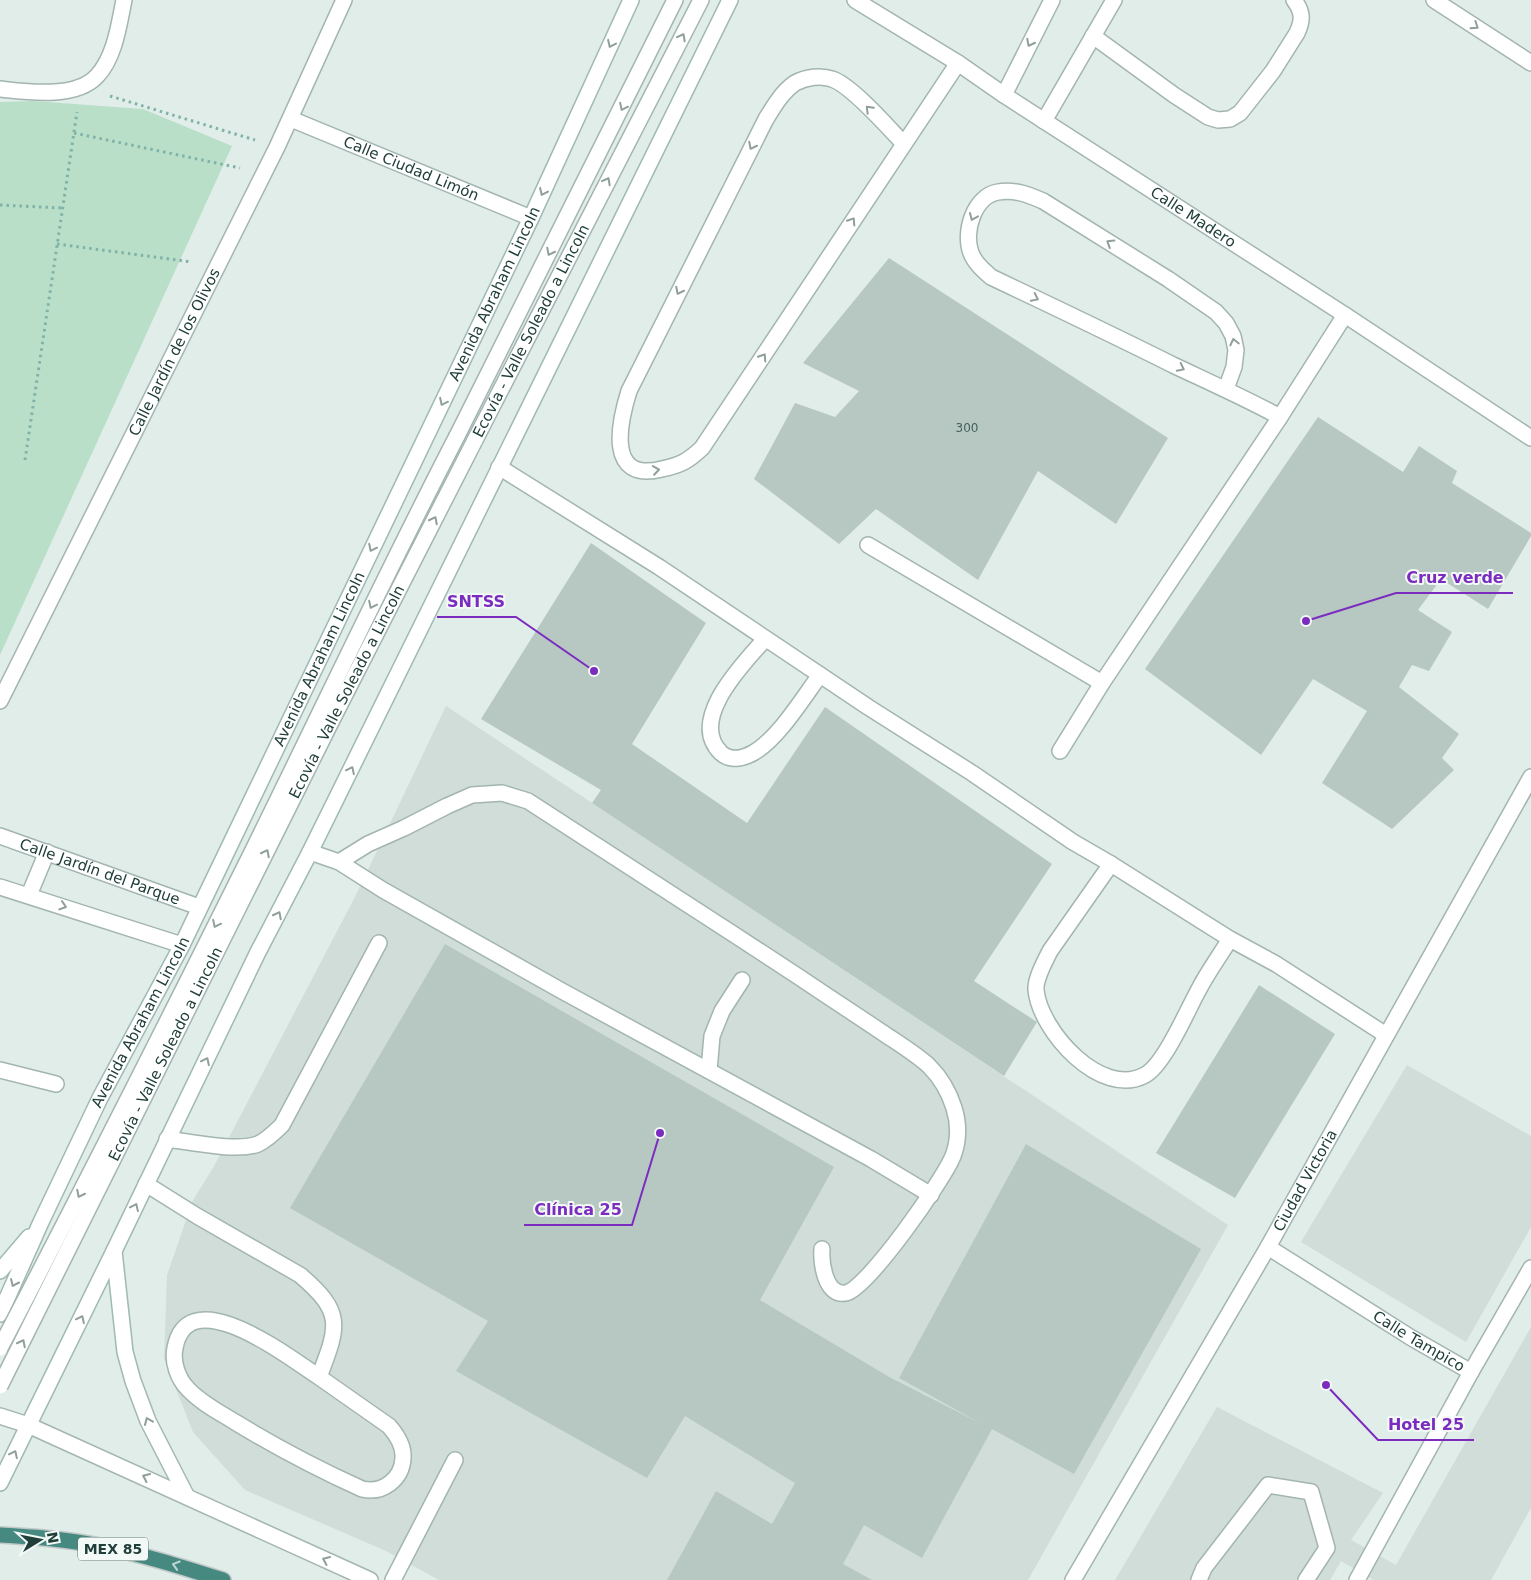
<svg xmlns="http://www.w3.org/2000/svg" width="1531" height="1580" font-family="'DejaVu Sans',sans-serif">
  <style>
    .built { fill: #d0ddd8 }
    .green { fill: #b9dfc8 }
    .building { fill: #b7c8c2 }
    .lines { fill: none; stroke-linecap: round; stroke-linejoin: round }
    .service-casing { stroke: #a3b5b1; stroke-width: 18 }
    .minor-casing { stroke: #a3b5b1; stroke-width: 18 }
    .tertiary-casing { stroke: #a3b5b1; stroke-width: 18 }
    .secondary-casing { stroke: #9fb9b3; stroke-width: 18 }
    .trunk-casing { stroke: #c1c9c8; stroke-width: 18 }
    .path { stroke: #80b2a8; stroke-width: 3; stroke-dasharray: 2.5 4; stroke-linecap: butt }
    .service { stroke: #fff; stroke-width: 15 }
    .minor { stroke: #fff; stroke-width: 15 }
    .tertiary { stroke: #fff; stroke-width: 15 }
    .secondary { stroke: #fff; stroke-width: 15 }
    .trunk { stroke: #468981; stroke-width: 15 }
    .service-bridge-casing { stroke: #a3b5b1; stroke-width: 18; stroke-linecap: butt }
    .service-bridge { stroke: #fff; stroke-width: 15 }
    .oneway { stroke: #909f9c }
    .oneway2 { stroke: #bed7d3 }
    .labels { text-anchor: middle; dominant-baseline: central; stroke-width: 4; stroke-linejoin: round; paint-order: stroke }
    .number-label { font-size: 12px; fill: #46615c }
    .shield { fill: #f2f9f6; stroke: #5f7772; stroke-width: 1 }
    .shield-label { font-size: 14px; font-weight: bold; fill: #203f3a }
    .street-label { font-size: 15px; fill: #203f3a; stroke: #f2f9f6 }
    .leader { fill: none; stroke: #7b2cbf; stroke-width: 2 }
    .callout-dot { fill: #7b2cbf; stroke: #f2f9f6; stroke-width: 2 }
    .callout-label { font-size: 16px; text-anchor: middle; font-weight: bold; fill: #7b2cbf; stroke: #f2f9f6; stroke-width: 4; stroke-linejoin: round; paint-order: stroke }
  </style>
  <rect width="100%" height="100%" fill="#e1ede9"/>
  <!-- built -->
  <g class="built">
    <polygon points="446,706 1228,1225 1028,1580 439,1580 386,1551 245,1490 193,1432 164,1359 167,1275 193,1200 213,1168 356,895"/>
    <polygon points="1407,1065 1531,1136 1531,1227 1466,1342 1301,1242"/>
    <polygon points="1531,1327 1531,1508 1491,1580 1374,1580 1341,1561 1330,1580 1115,1580 1217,1407 1383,1493 1351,1540 1396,1565"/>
  </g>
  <!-- green -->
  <polygon class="green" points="33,101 143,109 232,146 0,655 0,102"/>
  <!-- building -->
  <g class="building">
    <polygon points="889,258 1168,438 1116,524 1038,471 978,580 876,509 839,544 754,479 795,403 835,417 859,391 803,363"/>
    <polygon points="1318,417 1403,472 1419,446 1457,471 1452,483 1531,533 1531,536 1488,609 1441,579 1418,610 1452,632 1429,671 1412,665 1399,687 1459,734 1442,758 1454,770 1392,829 1322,783 1367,711 1313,679 1261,755 1145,669"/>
    <polygon points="591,543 706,623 632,744 747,823 825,707 1052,864 974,981 1037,1022 1004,1076 592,803 601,790 481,719"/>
    <polygon points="445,944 834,1167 760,1300 891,1378 980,1423 899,1378 1026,1144 1201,1249 1074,1474 992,1429 922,1558 864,1525 843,1564 872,1580 667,1580 716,1491 772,1524 795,1483 685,1416 647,1478 456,1371 488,1321 290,1208"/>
    <polygon points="1259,985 1335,1034 1235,1198 1156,1153"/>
  </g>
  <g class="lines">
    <defs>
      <g id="service">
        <path d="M1093,36l81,59 34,22 10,3 12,-1 10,-6 33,-42 24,-38c6,-13 6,-21 -3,-33"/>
        <polyline points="1044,121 1114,0"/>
        <path d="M903,143c-15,-16 -52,-58 -71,-64 -11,-4 -26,-2 -37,4 -13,9 -21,23 -29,36l-137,272c-10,32 -23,92 33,78 19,-4 26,-8 40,-21l256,-385"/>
        <path d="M1226,389l8,-22 2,-17 -3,-14 -7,-13 -10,-11 -48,-33 -125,-78c-14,-6 -28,-12 -45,-9 -24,4 -35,40 -27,61 4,10 12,17 20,24 61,29 122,58 182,88 36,17 72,33 107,52"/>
        <polyline points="457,436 675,0"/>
        <path id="s1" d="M474,442l227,-442"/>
        <polyline points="499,467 659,567 868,707 972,773 1073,842 1111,864"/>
        <polyline points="868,545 1102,683"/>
        <path d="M765,639c-22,25 -78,81 -44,114 9,8 21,6 32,0 25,-14 50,-55 67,-78"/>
        <polyline points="1060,751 1102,683 1280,417 1345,315"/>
        <polyline points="310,852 339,862 383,890 562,991 871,1159 931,1195"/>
        <path d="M339,862l29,-18 36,-16 43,-22 25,-11 30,-2 26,8c91,59 183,118 274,178 28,19 56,37 84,56 15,10 31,20 43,31 12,12 20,26 25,42 5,16 5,32 -1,48 -9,23 -85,132 -107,137 -21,4 -25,-31 -24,-44"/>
        <path d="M1230,939c-11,18 -23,34 -32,52 -11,20 -34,74 -53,84 -44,24 -105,-44 -109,-85 -1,-11 9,-29 14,-39l61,-87 119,75 46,25 110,71"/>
        <polyline points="709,1070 712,1036 722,1011 742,980"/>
        <path d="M167,1139c22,3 72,13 91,5 9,-4 17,-12 24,-19l97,-182"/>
        <path d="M146,1184l51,32 103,59c45,38 38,52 19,102l70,49c7,8 15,20 14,32 -1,21 -20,36 -41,31 -44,-20 -86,-42 -127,-67 -16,-10 -34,-19 -47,-33 -10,-10 -16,-27 -13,-41 13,-70 116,11 144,29"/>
        <path id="s2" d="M1268,1247l142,90 61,35"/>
        <polyline points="393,1580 455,1460"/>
        <polyline points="1199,1580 1204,1568 1268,1485 1311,1492 1327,1548 1306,1580"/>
        <polyline points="1357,1580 1471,1372 1531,1268"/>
      </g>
      <g id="minor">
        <path id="s3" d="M855,0l103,63 46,32 341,220 186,123"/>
        <polyline points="1434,0 1531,63"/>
        <path d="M0,89c28,3 76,10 97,-13 18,-19 22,-52 27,-76"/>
        <polyline points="1004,95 1052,0"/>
        <path id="s4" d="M291,119l240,99"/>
        <path id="s5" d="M0,701l277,-554 67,-147"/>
        <path id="s6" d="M0,836l199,71"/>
        <polyline points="0,887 182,945"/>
        <polyline points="29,895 47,852"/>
        <polyline points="0,1070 56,1084"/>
        <path id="s7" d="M1073,1580l195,-333 263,-470"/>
      </g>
      <polyline id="tertiary" points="0,1416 28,1425 370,1580"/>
      <g id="secondary">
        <polyline points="114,1251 125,1352 133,1381 148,1421 186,1495"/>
        <polyline points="0,1271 29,1237"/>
        <path id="s8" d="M0,1314l41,-92 59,-124 82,-153 349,-727 100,-218"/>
        <polyline points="0,1483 114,1251 258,952 310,852 730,0"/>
      </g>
      <path id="trunk" d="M0,1535c33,2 67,4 100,11 41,8 82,21 123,34"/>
    </defs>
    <!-- service casing -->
    <use href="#service" class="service-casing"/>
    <!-- minor casing -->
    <use href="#minor" class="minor-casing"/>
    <!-- tertiary casing -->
    <use href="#tertiary" class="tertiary-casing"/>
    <!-- secondary casing -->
    <use href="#secondary" class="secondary-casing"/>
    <!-- trunk casing -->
    <use href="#trunk" class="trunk-casing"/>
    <!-- path -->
    <g class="path">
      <polyline points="110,96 255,140"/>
      <polyline points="74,133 240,168"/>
      <polyline points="0,205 62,208"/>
      <polyline points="57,244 192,262"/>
      <polyline points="25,460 77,112"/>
    </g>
    <!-- service -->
    <use href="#service" class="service"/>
    <!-- minor -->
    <use href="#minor" class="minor"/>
    <!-- tertiary -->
    <use href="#tertiary" class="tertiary"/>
    <!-- secondary -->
    <use href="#secondary" class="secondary"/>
    <!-- trunk -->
    <use href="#trunk" class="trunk"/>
    <defs>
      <g id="service-bridge">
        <path d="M0,1348c86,-165 170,-331 253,-498 68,-138 133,-277 204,-414"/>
        <path id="s9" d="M0,1386l329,-660 145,-284"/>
      </g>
    </defs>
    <!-- service-bridge casing -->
    <use href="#service-bridge" class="service-bridge-casing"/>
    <!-- service-bridge -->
    <use href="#service-bridge" class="service-bridge"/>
  </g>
  <!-- one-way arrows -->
  <defs><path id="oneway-chevron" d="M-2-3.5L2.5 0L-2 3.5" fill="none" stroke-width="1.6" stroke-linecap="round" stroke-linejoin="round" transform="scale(1.25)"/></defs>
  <g class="oneway">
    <use href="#oneway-chevron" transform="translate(1475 26) rotate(34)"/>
    <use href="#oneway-chevron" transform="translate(682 37) rotate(-62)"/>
    <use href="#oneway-chevron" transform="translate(1030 43) rotate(117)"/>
    <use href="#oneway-chevron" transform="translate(611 44) rotate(115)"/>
    <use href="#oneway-chevron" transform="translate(623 107) rotate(116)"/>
    <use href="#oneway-chevron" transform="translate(869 109) rotate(-135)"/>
    <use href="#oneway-chevron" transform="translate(752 146) rotate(117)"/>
    <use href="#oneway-chevron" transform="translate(607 181) rotate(-62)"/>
    <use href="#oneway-chevron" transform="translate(543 192) rotate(115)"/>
    <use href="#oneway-chevron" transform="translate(973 217) rotate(113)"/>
    <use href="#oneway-chevron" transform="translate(852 221) rotate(-57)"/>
    <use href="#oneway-chevron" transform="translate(1110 243) rotate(-148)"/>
    <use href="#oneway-chevron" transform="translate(550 252) rotate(117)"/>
    <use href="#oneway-chevron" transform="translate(679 291) rotate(117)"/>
    <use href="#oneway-chevron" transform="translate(1035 298) rotate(26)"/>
    <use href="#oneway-chevron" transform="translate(1234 342) rotate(-103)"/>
    <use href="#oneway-chevron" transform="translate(763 357) rotate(-57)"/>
    <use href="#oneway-chevron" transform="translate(1181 368) rotate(26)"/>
    <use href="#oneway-chevron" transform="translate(443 402) rotate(116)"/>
    <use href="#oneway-chevron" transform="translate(656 470) rotate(-8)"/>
    <use href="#oneway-chevron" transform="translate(434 520) rotate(-63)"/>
    <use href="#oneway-chevron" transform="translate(372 548) rotate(116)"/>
    <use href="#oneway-chevron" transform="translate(372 605) rotate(116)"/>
    <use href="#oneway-chevron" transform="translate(351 770) rotate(-64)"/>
    <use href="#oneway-chevron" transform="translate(266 853) rotate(-63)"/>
    <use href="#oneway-chevron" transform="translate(63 906) rotate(18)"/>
    <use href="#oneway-chevron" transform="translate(278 915) rotate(-63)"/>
    <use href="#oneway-chevron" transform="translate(216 924) rotate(116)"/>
    <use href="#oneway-chevron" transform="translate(206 1061) rotate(-64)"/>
    <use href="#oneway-chevron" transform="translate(80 1194) rotate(117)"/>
    <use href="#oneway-chevron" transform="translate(135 1207) rotate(-65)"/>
    <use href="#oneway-chevron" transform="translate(14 1283) rotate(114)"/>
    <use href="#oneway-chevron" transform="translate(81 1319) rotate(-64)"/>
    <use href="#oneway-chevron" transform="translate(22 1343) rotate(-63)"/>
    <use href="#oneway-chevron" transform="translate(148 1421) rotate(-113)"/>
    <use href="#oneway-chevron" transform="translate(14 1454) rotate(-64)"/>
    <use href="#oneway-chevron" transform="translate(146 1477) rotate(-156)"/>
    <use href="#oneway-chevron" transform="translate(326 1560) rotate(-156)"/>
  </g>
  <use class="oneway2" href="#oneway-chevron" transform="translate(176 1565) rotate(-163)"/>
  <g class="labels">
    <!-- number labels -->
    <g class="number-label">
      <text x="967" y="428">300</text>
    </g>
    <!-- shield labels -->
    <rect class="shield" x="78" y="1537.5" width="70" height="23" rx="4"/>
    <g class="shield-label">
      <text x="113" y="1549">MEX 85</text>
    </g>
    <!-- street labels -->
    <g class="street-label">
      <text stroke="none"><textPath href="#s4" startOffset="130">Calle Ciudad Limón</textPath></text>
      <text stroke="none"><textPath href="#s3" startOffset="402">Calle Madero</textPath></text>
      <text stroke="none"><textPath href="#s8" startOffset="1134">Avenida Abraham Lincoln</textPath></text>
      <text stroke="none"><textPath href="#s1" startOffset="125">Ecovía - Valle Soleado a Lincoln</textPath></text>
      <text stroke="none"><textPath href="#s5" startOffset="390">Calle Jardín de los Olivos</textPath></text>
      <text stroke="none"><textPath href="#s8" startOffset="729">Avenida Abraham Lincoln</textPath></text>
      <text stroke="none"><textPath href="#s9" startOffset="776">Ecovía - Valle Soleado a Lincoln</textPath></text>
      <text stroke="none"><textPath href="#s6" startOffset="106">Calle Jardín del Parque</textPath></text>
      <text stroke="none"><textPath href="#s8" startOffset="324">Avenida Abraham Lincoln</textPath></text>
      <text stroke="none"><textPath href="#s9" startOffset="371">Ecovía - Valle Soleado a Lincoln</textPath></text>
      <text stroke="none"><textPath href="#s7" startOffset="462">Ciudad Victoria</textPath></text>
      <text stroke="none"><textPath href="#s2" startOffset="178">Calle Tampico</textPath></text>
    </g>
  </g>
  <!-- callouts -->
  <path class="leader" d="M1306 621L1396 593H1513M594 671L516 617H437M660 1133L632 1225H524M1326 1385L1378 1440H1474"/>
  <g class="callout-dot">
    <circle cx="1306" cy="621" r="5"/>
    <circle cx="594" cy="671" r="5"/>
    <circle cx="660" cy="1133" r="5"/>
    <circle cx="1326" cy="1385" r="5"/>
  </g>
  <g class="callout-label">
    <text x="1455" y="583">Cruz verde</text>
    <text x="476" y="607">SNTSS</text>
    <text x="578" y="1215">Clínica 25</text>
    <text x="1426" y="1430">Hotel 25</text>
  </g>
  <!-- north arrow -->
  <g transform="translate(40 1540) rotate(80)" stroke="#f2f9f6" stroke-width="4" paint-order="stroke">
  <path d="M0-4L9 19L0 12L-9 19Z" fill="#203f3a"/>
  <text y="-8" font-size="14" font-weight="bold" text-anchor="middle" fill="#203f3a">N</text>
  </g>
</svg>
